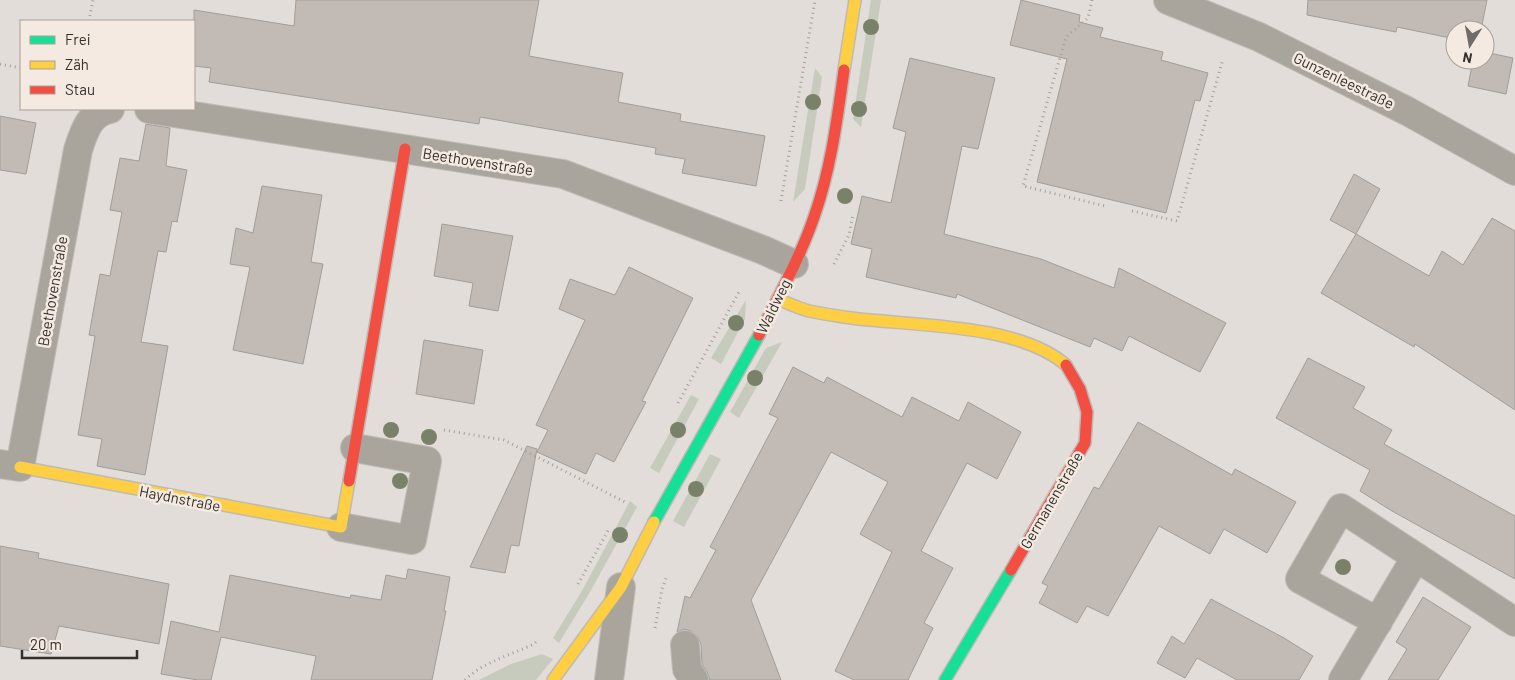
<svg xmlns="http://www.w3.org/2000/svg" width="1515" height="680" font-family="Barlow,sans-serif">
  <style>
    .green { fill: #c7cbbe }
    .building { fill: #c2bbb5; stroke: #a19d99 }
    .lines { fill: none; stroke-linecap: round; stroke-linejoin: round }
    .street-casing { stroke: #bebab6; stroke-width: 30 }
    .fast-casing { stroke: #bebab6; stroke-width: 14 }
    .slow-casing { stroke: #bebab6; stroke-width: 14 }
    .jam-casing { stroke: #bebab6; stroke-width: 14 }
    .path { stroke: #a4a099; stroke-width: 3; stroke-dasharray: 1 4; stroke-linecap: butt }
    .street { stroke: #aaa59c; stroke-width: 28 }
    .fast { stroke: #16e098; stroke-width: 11 }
    .slow { stroke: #ffcf43; stroke-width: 11 }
    .jam { stroke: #f24e42; stroke-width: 11 }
    .tree { fill: #798268 }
    .labels { text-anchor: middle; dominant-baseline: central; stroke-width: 5; stroke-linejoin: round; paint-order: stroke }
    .street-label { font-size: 15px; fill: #332f2b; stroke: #f4eae1 }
  </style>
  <rect width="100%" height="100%" fill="#e2ddd8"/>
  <!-- green -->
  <g class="green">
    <polygon points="871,0 881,0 861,127 853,119"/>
    <polygon points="815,68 822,77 805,189 793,202"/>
    <polygon points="746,300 745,319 721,364 711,358"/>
    <polygon points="782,342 739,418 730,412 766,348"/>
    <polygon points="691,395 699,399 659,473 650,468"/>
    <polygon points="710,454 721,459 684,527 673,521"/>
    <polygon points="630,501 637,507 590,592 559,643 553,638 583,589"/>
    <polygon points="542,654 553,659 536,680 479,680 511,664"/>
  </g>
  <!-- building -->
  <g class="building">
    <polygon points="296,0 539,0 529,56 623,73 618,102 681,114 680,121 765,136 756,186 682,173 685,159 655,154 656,148 480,117 479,124 209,82 211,68 194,66 194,10 294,26"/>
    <polygon points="1021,0 1080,15 1079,22 1103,28 1100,37 1163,52 1161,60 1208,73 1200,101 1195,100 1166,213 1037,182 1067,59 1010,45"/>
    <polygon points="1308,0 1487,0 1481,30 1455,30 1455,39 1397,27 1396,32 1307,15"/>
    <polygon points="1485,52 1513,58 1506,94 1468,86 1473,60 1485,60"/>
    <polygon points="910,58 995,78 978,149 962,146 944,234 1041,259 1114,288 1119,268 1226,323 1200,372 1129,336 1122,351 1094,338 1090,347 957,294 956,298 866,277 872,249 851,244 862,196 891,203 906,132 893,128"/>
    <polygon points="0,116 36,123 26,174 0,170"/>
    <polygon points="146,124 170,128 166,166 187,170 177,222 172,221 166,252 158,251 141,342 168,346 145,475 97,466 102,439 78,435 95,336 89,335 100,274 110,276 122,212 110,210 120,158 139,161"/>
    <polygon points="1354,174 1380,189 1356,234 1330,220"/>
    <polygon points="262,186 322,195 311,262 323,264 303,364 233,350 250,267 230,264 236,228 253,233"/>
    <polygon points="1492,218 1515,231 1515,410 1415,344 1414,347 1321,293 1356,234 1429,276 1442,251 1463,265"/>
    <polygon points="442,224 513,236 498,311 469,306 473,283 434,276"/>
    <polygon points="629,267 693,298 642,401 646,402 614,462 596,453 586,474 537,452 548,430 536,425 585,320 559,309 570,279 615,295"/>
    <polygon points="424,340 483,350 474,404 416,394"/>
    <polygon points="1308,358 1365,387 1353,408 1392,430 1384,444 1515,516 1515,579 1392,511 1360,491 1370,470 1276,418"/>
    <polygon points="793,367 824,383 827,377 902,417 912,397 959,421 968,402 1021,432 997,479 967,463 921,551 953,568 924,623 933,628 908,680 854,680 835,671 892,552 860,534 888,482 831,452 751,600 781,680 710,680 707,672 702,664 701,644 698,637 691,631 684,629 677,632 685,596 690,598 716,550 710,547 778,418 769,414"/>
    <polygon points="1138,422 1232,475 1235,469 1296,502 1267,553 1224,529 1210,554 1159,526 1108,616 1087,606 1077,623 1039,603 1048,586 1042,583 1094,487 1099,489"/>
    <polygon points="527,446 537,449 519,546 511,545 505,573 470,567"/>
    <polygon points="0,546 39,553 38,558 169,584 159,644 59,626 51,654 0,646"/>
    <polygon points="408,569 450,577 444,611 446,611 432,680 311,680 316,656 221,637 211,680 198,680 161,674 171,621 219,632 230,575 350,598 351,595 381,600 386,575 406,579"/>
    <polygon points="1423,597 1471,627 1438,680 1388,680 1407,649 1396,642"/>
    <polygon points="1211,599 1284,638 1313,656 1299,680 1237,680 1197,658 1185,678 1157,663 1172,636 1184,644"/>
  </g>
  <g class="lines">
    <defs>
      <g id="street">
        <polyline points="1168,0 1259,37 1407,111 1515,171"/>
        <polyline points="149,109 563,174 763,250 794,264"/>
        <path d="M0,464l20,3 58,-317c6,-18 11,-37 32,-41"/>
        <polyline points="341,527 412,540 427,461 355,448"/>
        <polyline points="1378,622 1300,579 1341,508 1416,557"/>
        <polyline points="685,645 687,669 694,680"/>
        <polyline points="609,680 621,587"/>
        <polyline points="1343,680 1416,557 1515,622"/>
      </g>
      <g id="fast">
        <polyline points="654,522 759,335"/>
        <polyline points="945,680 1011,570"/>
      </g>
      <g id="slow">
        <polyline points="844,70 855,0"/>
        <path d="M777,299c11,4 21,9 32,12 14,3 28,5 42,7 61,8 167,5 215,47"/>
        <polyline points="20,467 341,527 349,481"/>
        <polyline points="553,680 621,587 654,522"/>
      </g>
      <g id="jam">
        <path d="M759,335c19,-38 41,-77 55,-118 17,-48 23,-97 30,-147"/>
        <polyline points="349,481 405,149"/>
        <polyline points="1011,570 1085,443 1087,412 1080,389 1066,365"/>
      </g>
    </defs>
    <!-- street casing -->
    <use href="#street" class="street-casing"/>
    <!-- fast casing -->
    <use href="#fast" class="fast-casing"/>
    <!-- slow casing -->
    <use href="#slow" class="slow-casing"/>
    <!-- jam casing -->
    <use href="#jam" class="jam-casing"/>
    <!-- path -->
    <g class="path">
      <polyline points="1092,0 1088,18 1066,37 1023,186 1105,206"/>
      <polyline points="89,21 93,0"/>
      <polyline points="0,64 21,68"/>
      <polyline points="781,201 815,0"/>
      <polyline points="1132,211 1177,221 1223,59"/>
      <polyline points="834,264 849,235 853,214"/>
      <polyline points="678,403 740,290"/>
      <polyline points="444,430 504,440 625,502"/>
      <polyline points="578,584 609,529"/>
      <polyline points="655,628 662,589 667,576"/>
      <path d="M465,680c18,-18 46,-25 69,-36l4,-4"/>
    </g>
    <!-- street -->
    <use href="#street" class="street"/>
    <!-- fast -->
    <use href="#fast" class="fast"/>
    <!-- slow -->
    <use href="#slow" class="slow"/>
    <!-- jam -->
    <use href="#jam" class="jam"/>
  </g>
  <!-- trees -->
  <g class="tree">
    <circle cx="871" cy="27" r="8"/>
    <circle cx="813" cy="102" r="8"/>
    <circle cx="859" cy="109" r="8"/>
    <circle cx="845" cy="196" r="8"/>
    <circle cx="736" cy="323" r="8"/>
    <circle cx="755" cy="378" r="8"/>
    <circle cx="391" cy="430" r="8"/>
    <circle cx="678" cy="430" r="8"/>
    <circle cx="429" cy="437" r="8"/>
    <circle cx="400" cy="481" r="8"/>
    <circle cx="696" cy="489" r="8"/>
    <circle cx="620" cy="535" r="8"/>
    <circle cx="1343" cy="567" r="8"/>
  </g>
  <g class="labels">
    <!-- street labels -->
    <g class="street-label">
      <text transform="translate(1344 80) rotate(26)">Gunzenleestraße</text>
      <text transform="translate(478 161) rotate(9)">Beethovenstraße</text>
      <text transform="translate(52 291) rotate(-80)">Beethovenstraße</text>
      <text transform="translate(773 306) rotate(-64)">Waldweg</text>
      <text transform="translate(180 498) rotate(11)">Haydnstraße</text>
      <text transform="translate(1051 500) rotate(-60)">Germanenstraße</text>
    </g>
  </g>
  <!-- legend -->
  <rect x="20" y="20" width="175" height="90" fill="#f4eae1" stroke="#a79f98"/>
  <rect x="30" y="36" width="25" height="8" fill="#16e098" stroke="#a79f98"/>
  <text x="65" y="45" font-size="15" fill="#332f2b">Frei</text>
  <rect x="30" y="61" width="25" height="8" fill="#ffcf43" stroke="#a79f98"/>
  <text x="65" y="70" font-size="15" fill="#332f2b">Zäh</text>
  <rect x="30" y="86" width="25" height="8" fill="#f24e42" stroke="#a79f98"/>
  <text x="65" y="95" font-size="15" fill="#332f2b">Stau</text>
  <!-- north arrow -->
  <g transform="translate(1470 45) rotate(191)"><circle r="24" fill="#f4eae1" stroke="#a79f98"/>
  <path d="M0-4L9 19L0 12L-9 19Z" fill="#706c68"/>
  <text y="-8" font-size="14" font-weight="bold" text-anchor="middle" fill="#332f2b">N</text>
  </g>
  <!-- scale -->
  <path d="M22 650v8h115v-8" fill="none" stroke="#332f2b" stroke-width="2.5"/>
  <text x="30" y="650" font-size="15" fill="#332f2b" stroke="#f4eae1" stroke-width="4" paint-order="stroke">20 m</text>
</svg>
